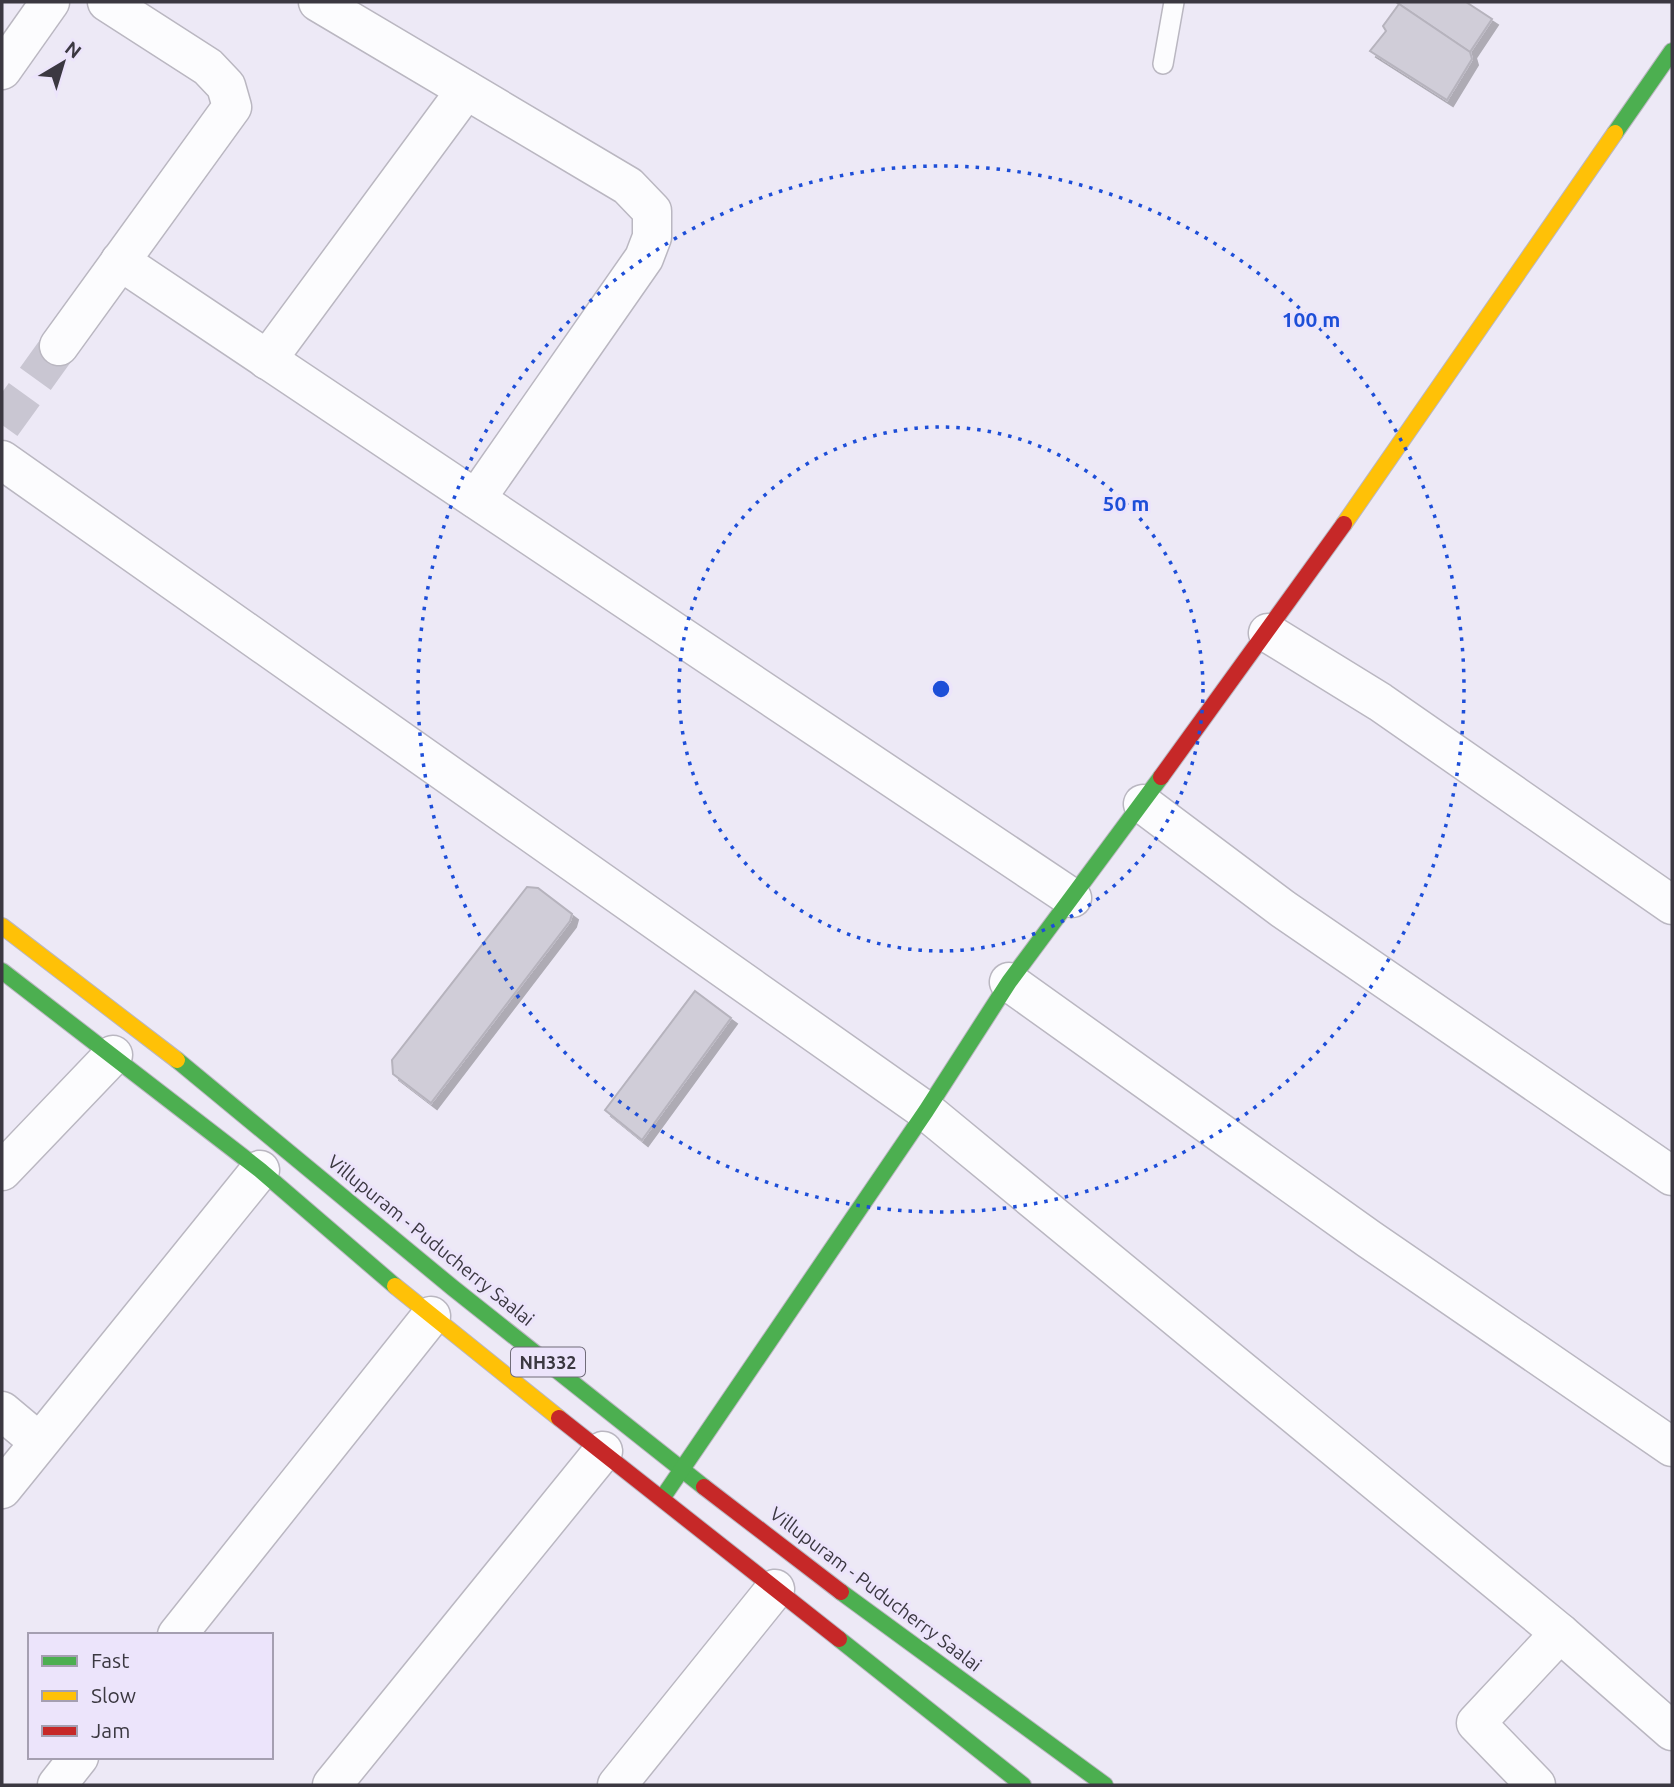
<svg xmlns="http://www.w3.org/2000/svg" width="1674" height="1787" font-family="Ubuntu,sans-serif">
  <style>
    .building { fill: #d0cdd8; stroke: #b6b3bd; stroke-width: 2; filter: url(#shadow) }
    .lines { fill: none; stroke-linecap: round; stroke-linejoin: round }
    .street-tunnel { stroke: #c9c6d2; stroke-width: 38; stroke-dasharray: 38 19; stroke-linecap: butt }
    .lane-casing { stroke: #bab7c1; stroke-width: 22 }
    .street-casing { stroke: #bab7c1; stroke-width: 41 }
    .fast-casing { stroke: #bab7c1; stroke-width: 18 }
    .slow-casing { stroke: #bab7c1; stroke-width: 18 }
    .jam-casing { stroke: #bab7c1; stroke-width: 18 }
    .lane { stroke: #fcfcfe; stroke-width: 19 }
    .street { stroke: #fcfcfe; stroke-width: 38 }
    .fast { stroke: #4caf50; stroke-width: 16 }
    .slow { stroke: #ffc107; stroke-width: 16 }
    .jam { stroke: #c62828; stroke-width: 16 }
    .ring { fill: none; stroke: #1d4ed8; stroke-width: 3.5; stroke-dasharray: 3.5 7 }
    .labels { text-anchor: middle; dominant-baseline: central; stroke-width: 6; stroke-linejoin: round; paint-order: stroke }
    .shield { fill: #ece4fb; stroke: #706c79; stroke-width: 2 }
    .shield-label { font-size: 18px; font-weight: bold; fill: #3b3841 }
    .street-label { font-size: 19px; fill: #3b3841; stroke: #ece4fb }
    .centre { fill: #1d4ed8; stroke: #ece4fb; stroke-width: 3.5 }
    .ring-label { font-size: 21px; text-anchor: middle; font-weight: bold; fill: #1d4ed8; stroke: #ece4fb; stroke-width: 6; stroke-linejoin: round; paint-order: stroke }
  </style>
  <defs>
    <filter id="shadow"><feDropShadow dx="6" dy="6" stdDeviation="0" flood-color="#0004"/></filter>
  </defs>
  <rect width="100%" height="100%" fill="#ede9f6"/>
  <!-- building -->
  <g class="building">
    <polygon points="1396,2 1466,2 1492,19 1470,52"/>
    <polygon points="1399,4 1470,52 1472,59 1447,100 1370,51 1386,31 1383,26"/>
    <polygon points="527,887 538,888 572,914 570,921 431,1103 393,1074 392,1060"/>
    <polygon points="695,991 731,1018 642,1140 605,1110"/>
  </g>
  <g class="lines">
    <!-- street-tunnel -->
    <polyline class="street-tunnel" points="2,425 59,346"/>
    <defs>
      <polyline id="lane" points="1163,64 1174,2"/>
      <g id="street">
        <polyline points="318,2 628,186 652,211 652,237 644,258 476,499"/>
        <polyline points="2,70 50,2"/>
        <polyline points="120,261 1072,898"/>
        <polyline points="59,346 232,107 226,86 208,67 107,2"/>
        <polyline points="267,360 466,90"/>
        <polyline points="2,460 926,1111 1560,1633 1672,1731"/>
        <polyline points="1268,633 1380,702 1672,905"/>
        <polyline points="1143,804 1283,909 1672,1176"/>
        <polyline points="1009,982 1369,1239 1672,1447"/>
        <polyline points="2,1171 113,1055"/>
        <polyline points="2,1411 39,1442"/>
        <polyline points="2,1489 260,1170"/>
        <polyline points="177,1635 431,1316"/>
        <polyline points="57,1785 79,1757"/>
        <polyline points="332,1785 603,1451"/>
        <polyline points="617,1785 775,1589"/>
        <polyline points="1536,1785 1476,1723 1560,1633"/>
      </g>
      <g id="fast">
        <polyline points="1615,133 1672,51"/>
        <polyline points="2,971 260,1170 395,1286"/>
        <polyline points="177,1060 453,1288 704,1487"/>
        <polyline points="663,1497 926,1111 1009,982 1161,777"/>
        <polyline points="841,1592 1105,1785"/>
        <polyline points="839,1639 1023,1785"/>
      </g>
      <g id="slow">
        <polyline points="1344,524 1615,133"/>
        <polyline points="2,926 177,1060"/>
        <polyline points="395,1286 559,1418"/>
      </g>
      <g id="jam">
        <polyline points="1161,777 1344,524"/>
        <polyline points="559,1418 839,1639"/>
        <polyline points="704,1487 841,1592"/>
      </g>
    </defs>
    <!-- lane casing -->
    <use href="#lane" class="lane-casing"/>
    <!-- street casing -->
    <use href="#street" class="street-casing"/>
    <!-- fast casing -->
    <use href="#fast" class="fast-casing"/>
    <!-- slow casing -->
    <use href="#slow" class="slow-casing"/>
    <!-- jam casing -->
    <use href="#jam" class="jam-casing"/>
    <!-- lane -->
    <use href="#lane" class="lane"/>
    <!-- street -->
    <use href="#street" class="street"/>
    <!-- fast -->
    <use href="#fast" class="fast"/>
    <!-- slow -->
    <use href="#slow" class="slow"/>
    <!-- jam -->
    <use href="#jam" class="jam"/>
  </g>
  <!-- distance rings -->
  <g class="ring">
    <circle cx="941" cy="689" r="262"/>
    <circle cx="941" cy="689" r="523"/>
  </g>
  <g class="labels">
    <!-- shield labels -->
    <rect class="shield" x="511" y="1347.5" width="74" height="29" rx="5"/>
    <g class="shield-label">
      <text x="548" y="1362">NH332</text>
    </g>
    <!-- street labels -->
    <g class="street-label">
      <text transform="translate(431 1240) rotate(39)">Villupuram - Puducherry Saalai</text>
      <text transform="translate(876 1589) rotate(37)">Villupuram - Puducherry Saalai</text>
    </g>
  </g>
  <circle cx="941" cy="689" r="10" class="centre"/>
  <g class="ring-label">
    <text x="1311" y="327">100 m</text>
    <text x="1126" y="511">50 m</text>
  </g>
  <!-- border -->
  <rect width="1674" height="1787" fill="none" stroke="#3b3841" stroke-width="7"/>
  <!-- legend -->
  <rect x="28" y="1633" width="245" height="126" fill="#ece4fb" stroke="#a59fb1" stroke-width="2"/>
  <rect x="42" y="1656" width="35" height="10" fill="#4caf50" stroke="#a59fb1" stroke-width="2"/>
  <text x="91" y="1668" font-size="21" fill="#3b3841">Fast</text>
  <rect x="42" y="1691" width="35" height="10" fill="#ffc107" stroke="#a59fb1" stroke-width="2"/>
  <text x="91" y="1703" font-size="21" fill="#3b3841">Slow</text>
  <rect x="42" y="1726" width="35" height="10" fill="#c62828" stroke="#a59fb1" stroke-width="2"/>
  <text x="91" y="1738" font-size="21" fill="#3b3841">Jam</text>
  <!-- north arrow -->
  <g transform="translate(63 63) rotate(38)" stroke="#ece4fb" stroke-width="5" paint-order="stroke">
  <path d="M0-5L12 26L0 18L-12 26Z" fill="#3b3841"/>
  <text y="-10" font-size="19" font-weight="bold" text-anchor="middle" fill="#3b3841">N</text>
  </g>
</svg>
